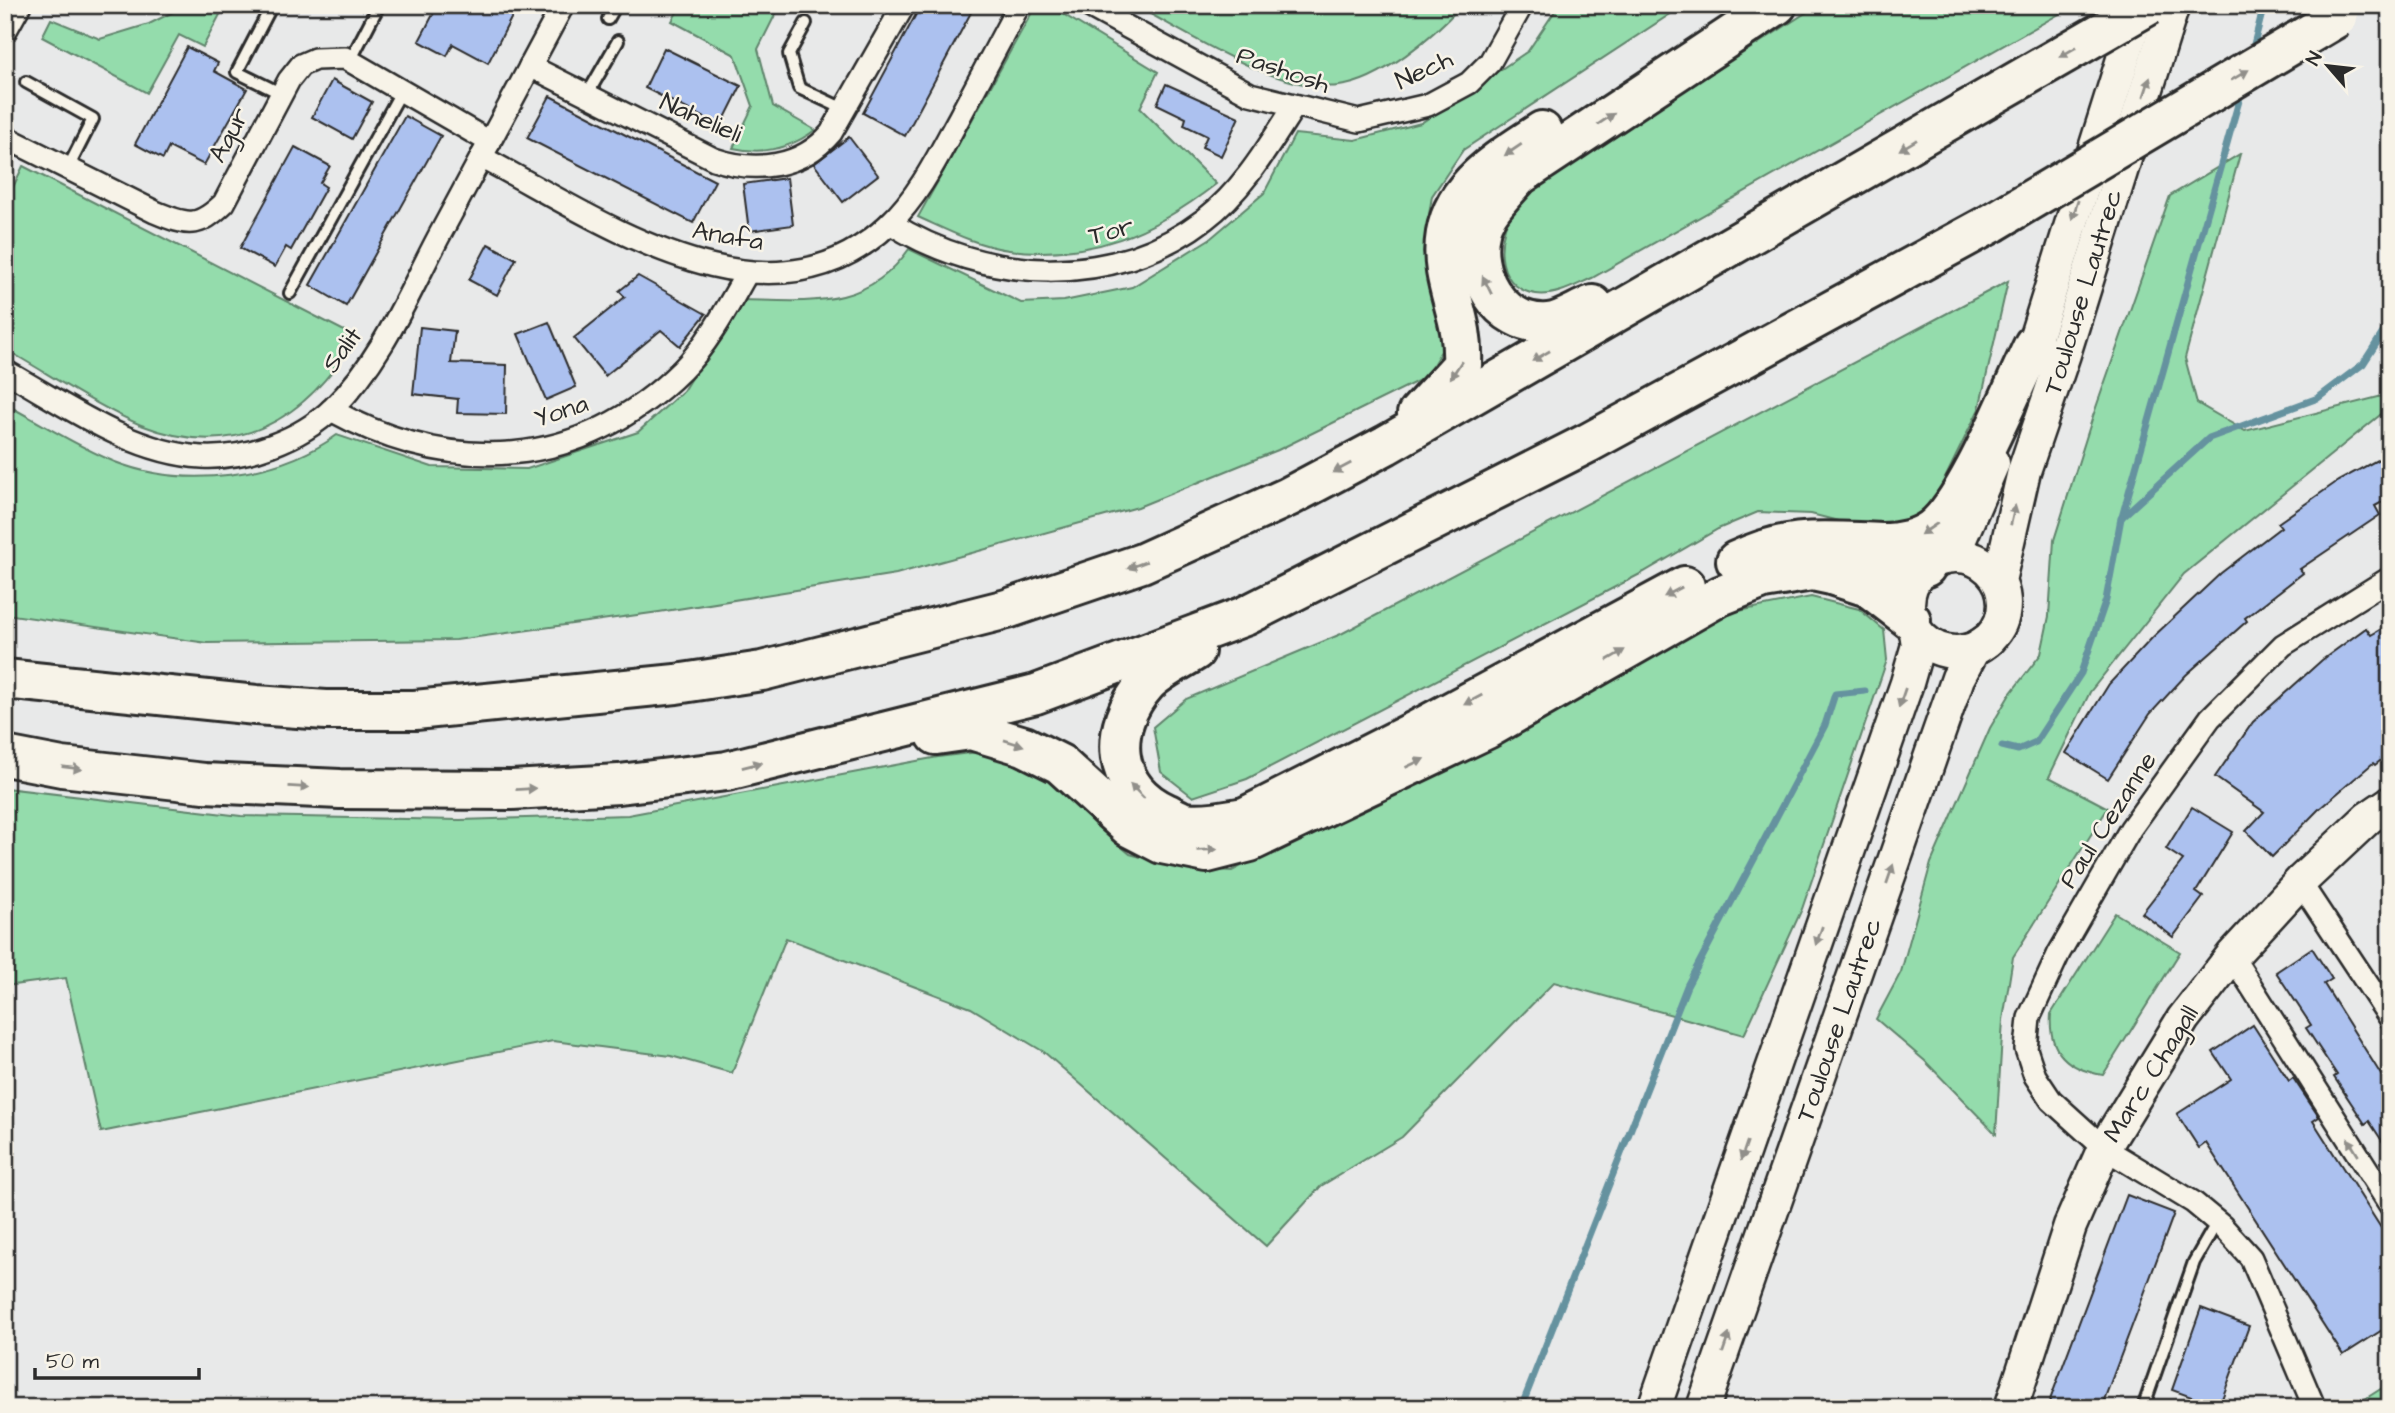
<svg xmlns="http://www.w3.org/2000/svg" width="2395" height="1413" font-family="'Architects Daughter',sans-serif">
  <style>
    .green { fill: #94dcac; stroke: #60846c; stroke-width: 2 }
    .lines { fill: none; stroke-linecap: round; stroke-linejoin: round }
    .stream { stroke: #65929f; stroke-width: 7 }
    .building { fill: #acc1ef; stroke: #2b2b2b; stroke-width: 2 }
    .lane-casing { stroke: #2b2b2b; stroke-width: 16 }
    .street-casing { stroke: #2b2b2b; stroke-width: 26 }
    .secondary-casing { stroke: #2b2b2b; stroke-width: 37 }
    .highway-casing { stroke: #2b2b2b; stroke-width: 44 }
    .lane { stroke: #f7f3e8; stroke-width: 10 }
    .street { stroke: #f7f3e8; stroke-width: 21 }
    .secondary { stroke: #f7f3e8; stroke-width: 32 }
    .highway { stroke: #f7f3e8; stroke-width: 38 }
    .highway-bridge-casing { stroke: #2b2b2b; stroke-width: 44; stroke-linecap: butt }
    .highway-bridge { stroke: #f7f3e8; stroke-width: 38 }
    .oneway { fill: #918f8a }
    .labels { text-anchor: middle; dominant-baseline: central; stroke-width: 5; stroke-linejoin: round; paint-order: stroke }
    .street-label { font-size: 26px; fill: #2b2b2b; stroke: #f7f3e8 }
  </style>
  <rect width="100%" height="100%" fill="#e8e9e9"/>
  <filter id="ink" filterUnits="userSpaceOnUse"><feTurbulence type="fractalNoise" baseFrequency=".0143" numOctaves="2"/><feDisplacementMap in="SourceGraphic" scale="14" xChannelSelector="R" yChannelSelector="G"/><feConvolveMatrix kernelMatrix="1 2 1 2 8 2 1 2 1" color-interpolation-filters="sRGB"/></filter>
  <g filter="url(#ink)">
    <!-- green -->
    <g class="green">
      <polygon points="187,5 225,5 203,47 179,35 147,93 42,37 51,19 100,39 149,24"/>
      <path d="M681,5h99l-22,44 15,57 42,24c-25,19 -51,25 -82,18l20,-42 -18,-51 -63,-34z"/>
      <path d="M1036,5h12l110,67 -18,36 76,76c-63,49 -125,76 -207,66 -32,-4 -62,-20 -91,-33z"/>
      <path d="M1134,5h328c-28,30 -80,76 -123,81 -62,7 -150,-52 -205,-81z"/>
      <path d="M1559,5h125l-221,145 -31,46 -9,56 20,53 -2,46 -15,26 -148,73 -140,57 -242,67 -237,38 -203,28 -249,3 -202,-29v-210c36,19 73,43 110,58 69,27 163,16 222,-27l95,32 95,2 111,-37 45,-41 56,-91c67,1 127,11 170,-51l112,54 43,-2 68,-14 79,-49 53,-45 31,-59 60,6 66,-17 107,-72z"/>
      <path d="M1818,5h257l-483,273c-16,7 -37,19 -56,16 -45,-7 -40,-63 -19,-90 19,-23 69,-50 95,-67 69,-44 137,-88 206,-132z"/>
      <polygon points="2240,154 2185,358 2197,403 2245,431 2390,394 2390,407 2184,574 2090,692 2049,777 2108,808 2013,957 2003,1020 1996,1134 1925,1061 1876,1019 1901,972 1931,863 1990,728 2010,694 2041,654 2049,616 2054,540 2093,416 2170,196"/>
      <path d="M23,166l333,171c-50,82 -118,126 -215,88 -42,-17 -95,-53 -136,-76v-145z"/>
      <polygon points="2008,281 1979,409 1928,513 1901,530 1870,529 1811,514 1758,512 1718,529 1644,572 1247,779 1193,797 1161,772 1153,727 1186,699 1341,634"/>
      <polygon points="1811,597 1859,609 1884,630 1887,660 1802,909 1744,1035 1554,982 1402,1137 1321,1186 1266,1246 1044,1052 971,1008 786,938 732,1073 671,1056 553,1041 101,1132 66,978 5,986 5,788 241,816 460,820 628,815 938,757 994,750 1039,772 1064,790 1093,823 1130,854 1182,868 1232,871 1713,616"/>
      <path d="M2115,913l65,39 -77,123c-36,-6 -55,-23 -52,-61z"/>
      <polygon points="2390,1383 2390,1408 2351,1408"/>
    </g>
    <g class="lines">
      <!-- stream -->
      <g class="stream">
        <polyline points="2252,52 2264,5"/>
        <polyline points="2122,517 2242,90"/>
        <polyline points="2002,746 2018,750 2036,742 2081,673 2106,600 2121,518 2209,438 2318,398 2363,364 2390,322"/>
        <polyline points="1521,1408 1687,986 1825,725 1835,694 1865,691"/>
      </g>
    </g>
    <!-- building -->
    <g class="building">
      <polygon points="438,5 518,5 488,63 453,44 447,56 419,41"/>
      <polygon points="921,5 975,5 905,136 863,113"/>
      <polygon points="187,47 218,63 214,71 247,89 204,165 169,147 163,159 135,144"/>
      <polygon points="664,48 741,86 721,126 645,88"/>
      <polygon points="332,80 372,102 352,139 312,117"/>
      <polygon points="1166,84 1239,117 1221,156 1202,147 1207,136 1184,125 1186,118 1157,104"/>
      <polygon points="550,96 715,181 693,223 527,138"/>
      <polygon points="405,116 441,136 346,306 310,285"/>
      <polygon points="849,137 878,175 843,202 814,164"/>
      <polygon points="295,147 330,166 320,183 326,187 291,250 286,247 275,267 240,248"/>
      <polygon points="787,178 793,225 749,231 743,184"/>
      <polygon points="488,244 516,259 497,295 469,280"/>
      <polygon points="638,276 706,314 680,346 661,330 605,376 574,338 625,297 619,291"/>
      <polygon points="549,322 576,387 546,400 518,334"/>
      <polygon points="420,327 455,331 451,363 507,365 506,414 457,413 458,399 413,394"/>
      <polygon points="2390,453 2390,498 2375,506 2380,515 2300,569 2303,573 2245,618 2247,621 2186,675 2150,714 2108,779 2066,753 2109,684 2153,637 2221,573 2281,527 2278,523 2338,481"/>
      <polygon points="2390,624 2390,753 2375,765 2373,763 2319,809 2272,857 2246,831 2264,812 2215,777 2253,722 2322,660 2366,628 2371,635"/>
      <polygon points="2192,807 2233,832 2196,892 2203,897 2173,937 2142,913 2183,860 2166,849"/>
      <polygon points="2312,948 2332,979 2324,984 2390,1089 2390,1153 2369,1121 2365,1124 2334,1077 2337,1075 2306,1028 2311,1025 2276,972"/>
      <polygon points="2253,1025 2289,1081 2293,1078 2319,1117 2313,1121 2390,1242 2390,1325 2343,1355 2206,1143 2199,1148 2177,1114 2231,1079 2213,1052"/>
      <polygon points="2127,1195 2174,1213 2144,1294 2101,1408 2047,1408"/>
      <polygon points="2201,1308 2249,1326 2219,1407 2172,1390"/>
    </g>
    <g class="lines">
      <defs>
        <g id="lane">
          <polyline points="272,5 237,72 282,94"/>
          <polyline points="608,19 616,5"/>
          <polyline points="806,23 789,54 799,88 846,110"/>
          <polyline points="350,61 379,5"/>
          <polyline points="26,82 93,119 68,168"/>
          <polyline points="587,95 618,41"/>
          <polyline points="290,293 402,90"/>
          <polyline points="2143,1408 2194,1262 2217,1222"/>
        </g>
        <g id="street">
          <polyline points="1087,5 1250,94 1359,121 1428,105 1469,83 1490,62 1522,5"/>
          <polyline points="5,32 20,5"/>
          <path d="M530,66l184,93c41,14 87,9 117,-26l73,-128"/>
          <path d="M5,137l150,75c33,14 43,16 69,-9l65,-123 12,-15 14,-6 30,-1 145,84"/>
          <path d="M481,157c117,61 286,184 408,67 31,-29 50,-70 70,-106 20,-38 40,-75 60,-113"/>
          <path d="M890,223c96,60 222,67 315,-4 38,-29 63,-72 89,-112"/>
          <path d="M5,371c61,34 126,82 197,86 45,2 98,-17 131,-49 48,-47 74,-111 105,-170 41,-77 83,-155 125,-233"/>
          <path d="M331,410c121,66 249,61 351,-40 27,-27 46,-64 65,-97"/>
          <polyline points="2300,882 2390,1018"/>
          <polyline points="2232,956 2390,1205"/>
          <polyline points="2313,1404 2251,1258 2222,1226 2193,1202 2104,1148 2051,1100 2035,1076 2026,1049 2029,1018 2059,953 2131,828 2210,718 2283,645 2390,578"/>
        </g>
        <g id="secondary">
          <polyline points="2026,368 2140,5"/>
          <circle cx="1956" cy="604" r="48"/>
          <polyline points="1941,559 1960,539 1993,463"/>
          <polyline points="1999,581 2024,471 2064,354 2173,5"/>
          <polyline points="1654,1408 1907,683 1918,645 1916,632"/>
          <polyline points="1703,1408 1958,678 1973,650 1988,640"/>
          <polyline points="2011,1408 2070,1226 2104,1148 2183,1019 2232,956 2300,882 2368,818 2390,803"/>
        </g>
        <g id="highway">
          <path d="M1593,305c-14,5 -31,17 -45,18 -50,3 -79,-51 -67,-95 6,-19 25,-37 38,-52l258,-171"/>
          <path d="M1417,414l45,-49c2,-39 -10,-59 -16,-94 -12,-74 42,-105 96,-140"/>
          <path d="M1839,557c31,10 55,13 87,10"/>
          <path d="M1736,561c55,-26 87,-20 145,-18 18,0 36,-3 51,-14 35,-26 80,-141 102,-185"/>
          <path d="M1195,651c-16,10 -37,20 -49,33 -39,44 -35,104 20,129 6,3 14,8 20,9 18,3 41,-2 59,-5l172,-87 268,-144"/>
          <polyline points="5,679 256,705 326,710 415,710 676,684 762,671 1007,609 1142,563 1288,497 1386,445 1967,110"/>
          <polyline points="936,735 971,730 1024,746 1060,764 1129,827 1162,844 1207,853 1250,842 1487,729 1720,596 1763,579 1812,571 1831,575 1868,587 1911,620"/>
          <polyline points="5,756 62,767 204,783 340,789 512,790 619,784 727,771 1036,694 1245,616 1588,443 1992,223"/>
        </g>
      </defs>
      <!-- lane casing -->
      <use href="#lane" class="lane-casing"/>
      <!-- street casing -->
      <use href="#street" class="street-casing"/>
      <!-- secondary casing -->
      <use href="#secondary" class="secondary-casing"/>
      <!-- highway casing -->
      <use href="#highway" class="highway-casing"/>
      <!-- lane -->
      <use href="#lane" class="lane"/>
      <!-- street -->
      <use href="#street" class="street"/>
      <!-- secondary -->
      <use href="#secondary" class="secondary"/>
      <!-- highway -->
      <use href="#highway" class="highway"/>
      <defs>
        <g id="highway-bridge">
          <polyline points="1967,110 2149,5"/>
          <polyline points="1992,223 2338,17"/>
        </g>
      </defs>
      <!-- highway-bridge casing -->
      <use href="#highway-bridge" class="highway-bridge-casing"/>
      <!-- highway-bridge -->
      <use href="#highway-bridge" class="highway-bridge"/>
    </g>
    <!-- one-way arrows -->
    <defs><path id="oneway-solid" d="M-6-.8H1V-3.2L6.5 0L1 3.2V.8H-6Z" transform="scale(1.75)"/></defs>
    <g class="oneway">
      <use href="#oneway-solid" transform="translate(2068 52) rotate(150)"/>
      <use href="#oneway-solid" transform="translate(2240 75) rotate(-31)"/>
      <use href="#oneway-solid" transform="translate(2147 87) rotate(-72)"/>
      <use href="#oneway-solid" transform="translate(1606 119) rotate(-34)"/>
      <use href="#oneway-solid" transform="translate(1908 145) rotate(149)"/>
      <use href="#oneway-solid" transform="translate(1513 150) rotate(146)"/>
      <use href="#oneway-solid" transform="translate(2075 210) rotate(108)"/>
      <use href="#oneway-solid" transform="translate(1487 285) rotate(-116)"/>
      <use href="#oneway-solid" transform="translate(1541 356) rotate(150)"/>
      <use href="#oneway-solid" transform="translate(1456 370) rotate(123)"/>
      <use href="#oneway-solid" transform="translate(1342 468) rotate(152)"/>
      <use href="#oneway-solid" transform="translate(2013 515) rotate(-77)"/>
      <use href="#oneway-solid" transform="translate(1929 529) rotate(146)"/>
      <use href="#oneway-solid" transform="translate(1137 565) rotate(160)"/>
      <use href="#oneway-solid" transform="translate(1673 592) rotate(152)"/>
      <use href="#oneway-solid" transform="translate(1616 655) rotate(-30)"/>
      <use href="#oneway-solid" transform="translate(1902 698) rotate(109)"/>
      <use href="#oneway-solid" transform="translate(1473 700) rotate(152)"/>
      <use href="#oneway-solid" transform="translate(1014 743) rotate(17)"/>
      <use href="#oneway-solid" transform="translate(1415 763) rotate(-25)"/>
      <use href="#oneway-solid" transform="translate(752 765) rotate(-14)"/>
      <use href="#oneway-solid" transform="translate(72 768) rotate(7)"/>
      <use href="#oneway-solid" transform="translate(299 787) rotate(3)"/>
      <use href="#oneway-solid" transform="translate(526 789) rotate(-3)"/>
      <use href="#oneway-solid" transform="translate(1137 791) rotate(-134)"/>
      <use href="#oneway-solid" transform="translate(1207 850) rotate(-2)"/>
      <use href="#oneway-solid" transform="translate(1890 874) rotate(-71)"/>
      <use href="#oneway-solid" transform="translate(1819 936) rotate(109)"/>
      <use href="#oneway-solid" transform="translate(2353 1147) rotate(-122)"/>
      <use href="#oneway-solid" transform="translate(1744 1151) rotate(109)"/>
      <use href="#oneway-solid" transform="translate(1726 1343) rotate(-71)"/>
    </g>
  </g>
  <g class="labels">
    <!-- street labels -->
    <g class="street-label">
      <text transform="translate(1283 70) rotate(19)">Pashosh</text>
      <text transform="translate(1424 70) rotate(-25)">Nech</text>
      <text transform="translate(701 118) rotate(24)">Nahelieli</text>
      <text transform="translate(229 135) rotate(-62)">Agur</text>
      <text transform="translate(1111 231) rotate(-15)">Tor</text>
      <text transform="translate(728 236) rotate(10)">Anafa</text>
      <text transform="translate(2083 292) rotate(-73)">Toulouse Lautrec</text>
      <text transform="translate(342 350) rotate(-54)">Salit</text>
      <text transform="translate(561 411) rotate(-18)">Yona</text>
      <text transform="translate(2108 820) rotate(-57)">Paul Cezanne</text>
      <text transform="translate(1839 1020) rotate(-71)">Toulouse Lautrec</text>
      <text transform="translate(2151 1074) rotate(-58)">Marc Chagall</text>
    </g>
  </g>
  <!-- margin -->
  <rect width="2395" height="1413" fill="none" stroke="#f7f3e8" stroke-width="28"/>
  <rect x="14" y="14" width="2367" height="1385" fill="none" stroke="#2b2b2b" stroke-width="2.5" filter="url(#ink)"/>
  <!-- north arrow -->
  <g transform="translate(2328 66) rotate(298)" stroke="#f7f3e8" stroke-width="5" paint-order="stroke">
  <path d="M0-5L12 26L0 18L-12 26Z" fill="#2b2b2b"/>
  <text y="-10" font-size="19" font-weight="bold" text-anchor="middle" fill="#2b2b2b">N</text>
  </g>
  <!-- scale -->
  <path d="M35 1368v10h164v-10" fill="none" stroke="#2b2b2b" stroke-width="3.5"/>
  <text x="46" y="1368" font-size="21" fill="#2b2b2b" stroke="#f7f3e8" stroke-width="5" paint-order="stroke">50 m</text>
</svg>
